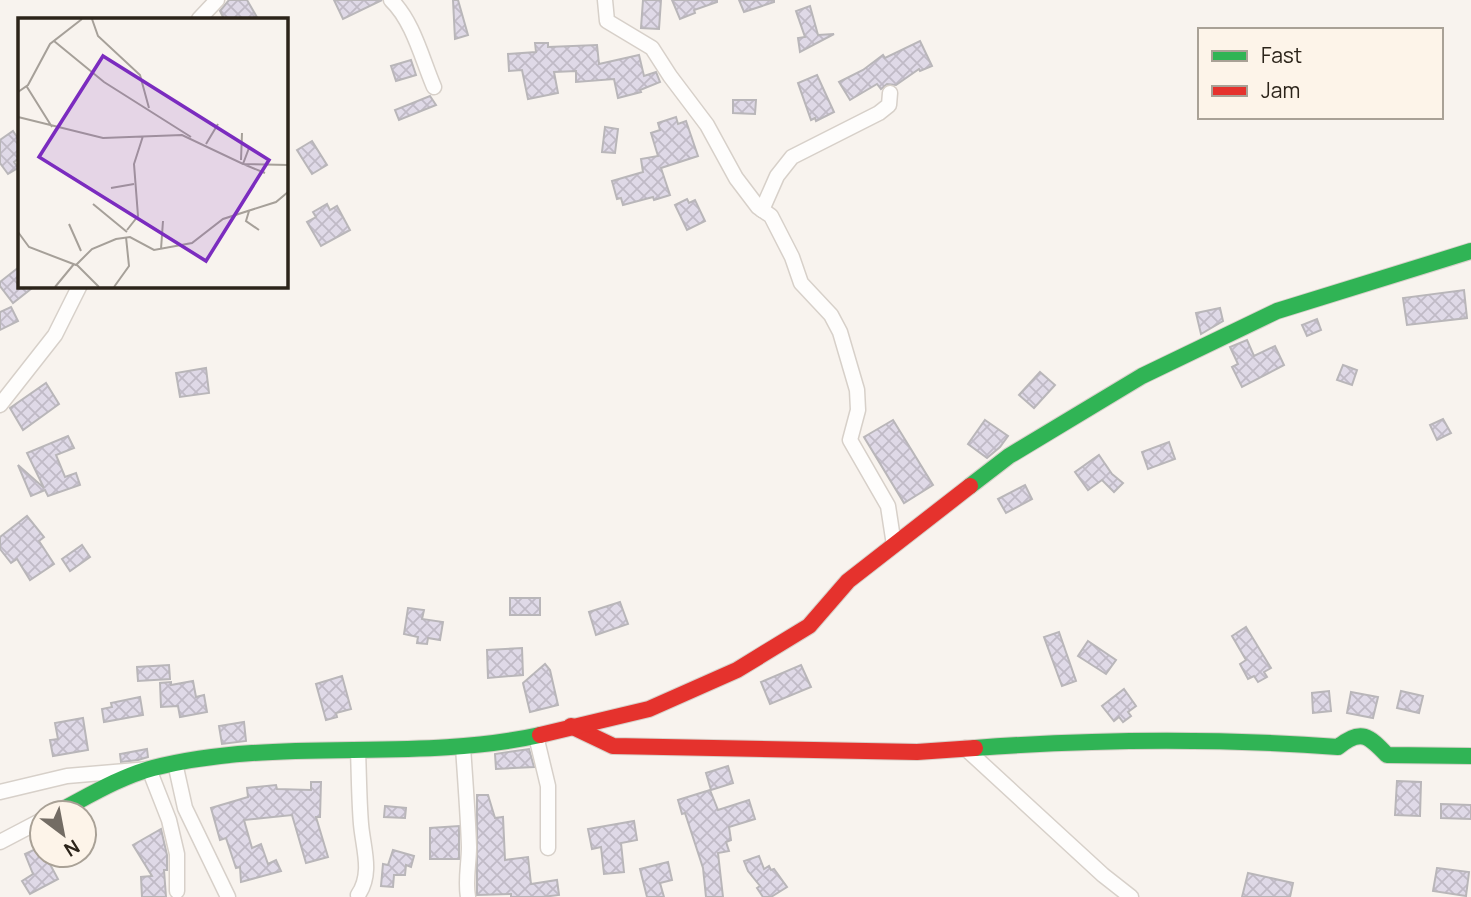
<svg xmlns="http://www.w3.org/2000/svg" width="1471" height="897" font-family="Manrope,sans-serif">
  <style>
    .building { fill: url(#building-cross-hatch); stroke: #b9b6b9; stroke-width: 2 }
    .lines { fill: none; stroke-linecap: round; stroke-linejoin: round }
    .street-casing { stroke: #d7d0c9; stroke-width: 17 }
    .fast-casing { stroke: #d7d0c9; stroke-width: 18 }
    .jam-casing { stroke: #d7d0c9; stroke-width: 18 }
    .street { stroke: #fefdfc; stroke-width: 14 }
    .fast { stroke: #30b455; stroke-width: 16 }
    .jam { stroke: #e5322d; stroke-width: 16 }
    .inset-road { fill: none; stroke: #a6a099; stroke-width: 2 }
    .view { fill: #7b2cbf; fill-opacity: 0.15; stroke: #7b2cbf; stroke-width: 3.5 }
    .inset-edge { fill: none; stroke: #2c241a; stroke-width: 3.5 }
  </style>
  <defs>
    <pattern id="building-cross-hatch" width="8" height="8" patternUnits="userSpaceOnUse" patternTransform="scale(1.75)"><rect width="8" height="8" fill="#dfd9e7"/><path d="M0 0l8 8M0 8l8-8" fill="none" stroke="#c0bac6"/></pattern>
  </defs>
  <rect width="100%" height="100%" fill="#f8f3ee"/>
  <!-- building -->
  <g class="building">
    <polygon points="229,0 247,0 258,19 224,19 220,11"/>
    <polygon points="334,0 382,0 343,19"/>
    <polygon points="453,0 458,0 468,35 455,39"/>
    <polygon points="643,0 661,0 659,29 641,28"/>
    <polygon points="672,0 717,0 717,2 694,10 695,13 680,19"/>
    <polygon points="739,0 774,0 774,2 744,12"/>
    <polygon points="810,6 818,35 834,34 800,52 798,38 805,37 796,11"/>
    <polygon points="920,41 932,66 920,71 919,69 896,85 887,84 881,89 877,84 850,100 839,82 863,70 883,55 885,58"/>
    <polygon points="535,43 548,43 548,47 597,45 599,64 639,55 644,76 656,72 660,82 640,90 641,92 618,98 614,79 576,82 576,71 554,72 558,93 528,99 522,70 509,71 508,54 536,52"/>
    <polygon points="411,60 416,75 396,81 391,66"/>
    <polygon points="817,75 834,112 816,121 815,118 811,120 798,83"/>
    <polygon points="430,96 436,105 399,120 395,110"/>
    <polygon points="733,100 756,100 755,114 733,113"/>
    <polygon points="676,117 678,124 686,121 698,156 661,168 670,195 654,200 653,197 623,205 621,198 617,199 612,181 643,172 641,159 658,156 651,133 660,130 658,123"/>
    <polygon points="605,127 618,129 615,153 602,152"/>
    <polygon points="13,131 19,140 19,158 14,162 18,168 8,174 0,163 0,140"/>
    <polygon points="312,141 327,165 312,174 297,150"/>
    <polygon points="687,199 689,203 695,200 705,221 687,230 675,205"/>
    <polygon points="327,204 330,210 337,206 350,230 321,246 307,222 316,217 313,212"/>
    <polygon points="19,267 19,285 36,285 13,303 0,286 0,282"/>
    <polygon points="1464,290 1467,318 1407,325 1403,298"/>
    <polygon points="11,307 18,321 0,330 0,312"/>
    <polygon points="1220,308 1223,321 1201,334 1196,313"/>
    <polygon points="1317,319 1321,330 1307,336 1302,325"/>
    <polygon points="1247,340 1254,356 1275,346 1284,365 1242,387 1232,367 1238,364 1230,347"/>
    <polygon points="1343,365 1357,370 1352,385 1337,380"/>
    <polygon points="206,368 209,393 180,397 176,373"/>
    <polygon points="1040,372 1055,385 1034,408 1019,395"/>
    <polygon points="46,383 59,404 23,430 10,408"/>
    <polygon points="1443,419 1451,433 1437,440 1430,425"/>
    <polygon points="893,420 933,485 904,503 864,437"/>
    <polygon points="985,420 1008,436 1000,447 987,458 968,444"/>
    <polygon points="68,436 74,448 56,455 65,477 76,473 80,485 48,496 45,490 31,496 18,465 44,488 27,453"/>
    <polygon points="1169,442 1175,459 1148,469 1142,452"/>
    <polygon points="1099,455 1112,474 1123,483 1114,492 1102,480 1088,490 1075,472"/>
    <polygon points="1025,485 1032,499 1006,513 998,499"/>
    <polygon points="27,516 44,537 39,541 54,564 30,580 17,559 11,563 0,549 0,537"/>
    <polygon points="82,545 90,557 70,571 62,559"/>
    <rect x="510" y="598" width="30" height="17"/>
    <polygon points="620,602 628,624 596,635 589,612"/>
    <polygon points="408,608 424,610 422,619 443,622 440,640 428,638 427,644 417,643 418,637 404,634"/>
    <polygon points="1246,627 1271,668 1264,672 1267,677 1258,682 1254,676 1248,679 1240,664 1246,660 1232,636"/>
    <polygon points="1059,632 1076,681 1062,686 1044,637"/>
    <polygon points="1088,641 1116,660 1106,674 1078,656"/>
    <polygon points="522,648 523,675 488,678 487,650"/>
    <polygon points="545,664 550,670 558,705 530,712 523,683"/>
    <polygon points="169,665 170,679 138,681 137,667"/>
    <polygon points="801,665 811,687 770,704 761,682"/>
    <polygon points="342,676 351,709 336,713 337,717 326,720 316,684"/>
    <polygon points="193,681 196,697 204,695 207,712 180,717 178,706 161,707 160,683 171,682 171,685"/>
    <polygon points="1124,689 1136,706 1128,712 1131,716 1123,722 1119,717 1114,721 1102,706"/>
    <polygon points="1329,691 1331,711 1313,713 1312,693"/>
    <polygon points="1401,691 1423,696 1419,713 1397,708"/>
    <polygon points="1351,692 1378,697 1373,718 1347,713"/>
    <polygon points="140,697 143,715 104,722 102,709 112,707 111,703"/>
    <polygon points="83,718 88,750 53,756 50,740 58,739 55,723"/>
    <polygon points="244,722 246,741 222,744 219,726"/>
    <polygon points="147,749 148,757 138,760 121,762 120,754"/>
    <polygon points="529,749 534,767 496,769 495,754"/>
    <polygon points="728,766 733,783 711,790 706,773"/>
    <polygon points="1397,781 1421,782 1420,816 1395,815"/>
    <polygon points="311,782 321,782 320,817 316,817 328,857 306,863 292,815 244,820 252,848 261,844 268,864 276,860 281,871 241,882 240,867 236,868 226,838 220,840 211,808 248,797 247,788 276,785 277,789 311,790"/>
    <polygon points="710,790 718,810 749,800 755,819 729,827 731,840 726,842 729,851 718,853 723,897 706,897 703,868 685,813 682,814 678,800"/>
    <polygon points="477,795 488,795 495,818 503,817 505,860 528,857 531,884 557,880 559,895 542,897 511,897 511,894 477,895"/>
    <polygon points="1441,804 1471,805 1471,819 1441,818"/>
    <polygon points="385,806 406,808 405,818 384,817"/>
    <polygon points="634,821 637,840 621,843 624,872 604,874 601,847 592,849 588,829"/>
    <polygon points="459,826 459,859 430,859 430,828"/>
    <polygon points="161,829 167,855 167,870 164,870 166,897 142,897 141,877 152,876 133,845"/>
    <polygon points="42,846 42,855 45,855 58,879 30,894 22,881 33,874 25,854"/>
    <polygon points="393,850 414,856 411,867 406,865 405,875 394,875 393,887 381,886 383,864 388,865"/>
    <polygon points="759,856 764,869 769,866 771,870 774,869 787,887 771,897 763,897 757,888 760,886 748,871 744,861"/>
    <polygon points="668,862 672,880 660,883 664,897 647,897 640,869"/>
    <polygon points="1437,868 1469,872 1466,896 1433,891"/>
    <polygon points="1248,873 1293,883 1290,897 1242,897"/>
  </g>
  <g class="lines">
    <defs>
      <g id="street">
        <path d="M391,0c22,21 31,59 43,87"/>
        <polyline points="605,0 607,21 652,48 670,76 707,125 736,178 758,207 771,216 792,257 801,283 831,315 840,332 857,390 858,410 850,440 888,506 894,545"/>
        <polyline points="199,19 217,0"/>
        <polyline points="762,210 777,176 792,157 879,113 889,105 890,93"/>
        <polyline points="0,405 55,335 80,285"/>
        <polyline points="536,736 548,786 548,848"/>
        <path d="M463,746c2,33 5,67 6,101 0,17 -4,33 -1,50"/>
        <polyline points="965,748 1103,875 1131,897"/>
        <path d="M358,751c1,24 1,49 3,73 2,24 12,49 -3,71"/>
        <polyline points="175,763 185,808 228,897"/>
        <polyline points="0,792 67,776 149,769 169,820 177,854 177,891"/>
        <polyline points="0,842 42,820"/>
      </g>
      <g id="fast">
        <polyline points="970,486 1009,456 1142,376 1277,311 1471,251"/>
        <path d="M975,748c120,-9 243,-10 363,-1 23,-19 31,-11 49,8l84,1"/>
        <path d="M56,813c31,-16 63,-36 97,-45 126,-32 260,-5 387,-33"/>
      </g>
      <g id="jam">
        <polyline points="571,726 613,746 917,752 975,748"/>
        <polyline points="540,735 649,709 737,670 809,626 848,581 970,486"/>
      </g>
    </defs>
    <!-- street casing -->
    <use href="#street" class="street-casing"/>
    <!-- fast casing -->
    <use href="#fast" class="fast-casing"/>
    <!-- jam casing -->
    <use href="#jam" class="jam-casing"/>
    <!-- street -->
    <use href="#street" class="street"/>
    <!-- fast -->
    <use href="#fast" class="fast"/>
    <!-- jam -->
    <use href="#jam" class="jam"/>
  </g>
  <!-- overview -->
  <g transform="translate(18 18)">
    <rect width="270" height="270" fill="#f8f3ee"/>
    <path class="inset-road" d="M74,1l6,17 42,39 9,33M36,23l50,41 87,55M9,69l25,40M0,74l10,-7 22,-41 32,-25M0,99l85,21 79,-3 61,29 45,1M188,126l12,-20M231,130l-6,16 22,9M223,142l1,-27M93,170l23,-4M75,186l34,28M231,193l-3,10 13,9M51,206l12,27M109,212l11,-14 -4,-52 9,-28M0,214l11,15 47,18 16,-16 24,-10 14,-2 24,13 38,-7 31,-24 53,-17 12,-10M143,231l2,-28M59,247l22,22M37,269l19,-23M96,269l15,-21 -3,-29"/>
    <path class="view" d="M85,38l166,104 -63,101 -167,-104z"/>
    <rect width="270" height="270" class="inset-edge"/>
  </g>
  <!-- legend -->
  <rect x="1198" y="28" width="245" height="91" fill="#fdf4e9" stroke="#a9a196" stroke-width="2"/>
  <rect x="1212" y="51" width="35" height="10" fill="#30b455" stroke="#a9a196" stroke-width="2"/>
  <text x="1261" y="63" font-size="21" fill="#2c241a">Fast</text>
  <rect x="1212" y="86" width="35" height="10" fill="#e5322d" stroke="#a9a196" stroke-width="2"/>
  <text x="1261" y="98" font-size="21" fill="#2c241a">Jam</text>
  <!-- north arrow -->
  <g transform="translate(63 834) rotate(148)"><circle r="33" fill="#fdf4e9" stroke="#a9a196" stroke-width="2"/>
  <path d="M0-5L12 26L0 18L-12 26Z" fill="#736c64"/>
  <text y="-10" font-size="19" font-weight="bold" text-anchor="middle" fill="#2c241a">N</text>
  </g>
</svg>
